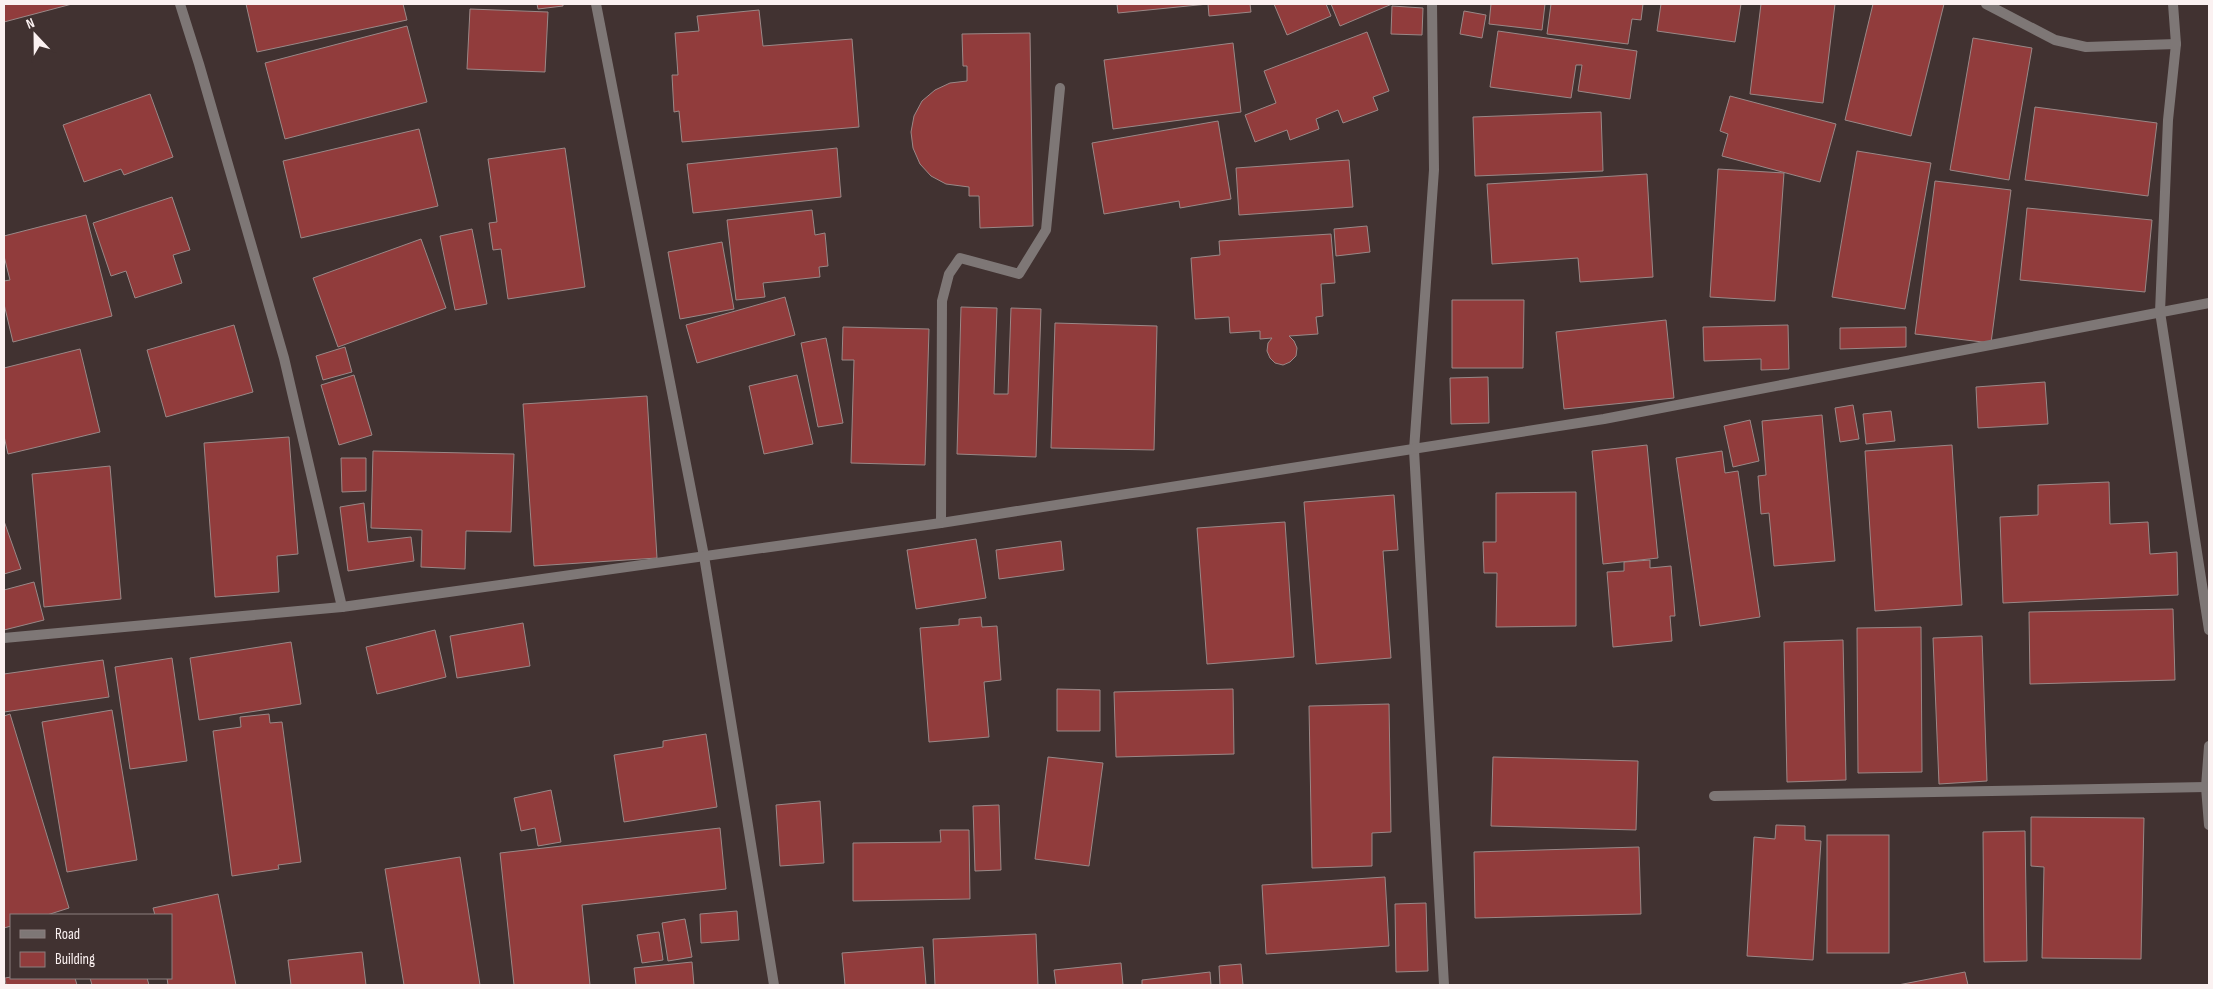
<svg xmlns="http://www.w3.org/2000/svg" width="2213" height="989" font-family="'Sofia Sans Condensed',sans-serif">
  <style>
    .building { fill: #913c3c; stroke: #9a8887 }
    .lines { fill: none; stroke-linecap: round; stroke-linejoin: round }
    .minor { stroke: #7e7776; stroke-width: 10 }
  </style>
  <rect width="100%" height="100%" fill="#413231"/>
  <!-- building -->
  <g class="building">
    <polygon points="4,4 72,4 4,22"/>
    <polygon points="246,4 403,4 407,20 257,52"/>
    <polygon points="537,4 563,4 563,6 538,9"/>
    <polygon points="1117,4 1250,4 1251,12 1209,16 1208,4 1118,13"/>
    <polygon points="1274,4 1326,4 1331,16 1287,35"/>
    <polygon points="1331,4 1392,4 1340,26"/>
    <polygon points="1491,4 1545,4 1542,30 1489,24"/>
    <polygon points="1551,4 1643,4 1641,20 1632,19 1628,44 1547,34"/>
    <polygon points="1661,4 1741,4 1735,42 1657,31"/>
    <polygon points="1761,4 1835,4 1823,103 1750,94"/>
    <polygon points="1873,4 1944,4 1911,136 1845,120"/>
    <polygon points="1392,6 1423,8 1422,35 1391,34"/>
    <polygon points="470,9 548,12 545,72 467,69"/>
    <polygon points="759,10 763,46 852,39 859,127 682,142 679,111 674,112 672,75 678,75 675,33 699,31 697,16"/>
    <polygon points="1464,11 1486,15 1482,38 1460,34"/>
    <polygon points="407,26 427,102 285,139 265,63"/>
    <polygon points="1498,31 1637,51 1630,99 1578,91 1582,65 1576,65 1571,98 1490,87"/>
    <polygon points="1367,32 1389,91 1373,97 1378,110 1343,123 1338,110 1316,119 1319,129 1290,140 1287,130 1255,142 1245,115 1276,103 1264,71"/>
    <polygon points="1030,33 1033,226 980,228 979,196 969,196 969,187 946,184 931,176 920,164 913,148 911,132 914,116 922,101 935,90 950,83 967,81 967,66 963,66 962,34"/>
    <polygon points="1973,38 2032,48 2009,180 1950,170"/>
    <polygon points="1233,43 1241,112 1113,129 1104,60"/>
    <polygon points="150,94 173,157 124,175 121,169 84,182 63,125"/>
    <polygon points="1730,96 1836,124 1820,182 1722,156 1728,134 1720,131"/>
    <polygon points="2035,107 2157,123 2148,196 2025,180"/>
    <polygon points="1601,112 1603,171 1475,176 1473,117"/>
    <polygon points="1218,121 1231,199 1180,208 1179,201 1104,214 1092,143"/>
    <polygon points="419,129 438,206 301,238 283,161"/>
    <polygon points="565,148 585,287 508,299 501,249 493,250 489,223 497,222 488,159"/>
    <polygon points="837,148 841,197 693,213 687,164"/>
    <polygon points="1857,151 1931,163 1905,309 1832,297"/>
    <polygon points="1349,160 1353,207 1239,215 1236,168"/>
    <polygon points="1718,169 1784,173 1775,301 1710,297"/>
    <polygon points="1647,174 1653,277 1580,282 1578,258 1492,264 1487,184"/>
    <polygon points="1935,181 2011,190 1991,343 1915,334"/>
    <polygon points="172,197 190,250 173,255 182,283 135,298 126,271 111,276 93,223"/>
    <polygon points="2027,208 2152,220 2145,292 2020,280"/>
    <polygon points="812,210 815,235 825,233 828,266 819,267 820,277 763,283 765,297 736,300 727,220"/>
    <polygon points="86,215 112,316 13,342 4,304 4,281 10,280 4,256 4,236"/>
    <polygon points="1367,226 1370,252 1336,256 1334,229"/>
    <polygon points="472,229 487,304 455,310 440,236"/>
    <polygon points="1331,234 1335,283 1321,284 1323,316 1316,317 1318,334 1289,336 1294,341 1297,348 1296,356 1290,362 1283,365 1275,363 1270,358 1267,351 1268,343 1272,338 1260,339 1260,331 1230,333 1229,317 1195,319 1191,258 1220,255 1219,241"/>
    <polygon points="421,239 446,308 338,347 313,278"/>
    <polygon points="722,242 734,309 680,319 668,252"/>
    <polygon points="785,297 795,335 697,363 686,325"/>
    <polygon points="1452,300 1524,300 1523,368 1452,368"/>
    <polygon points="961,307 997,308 994,394 1008,394 1011,308 1041,309 1036,457 957,454"/>
    <polygon points="1666,320 1674,398 1564,409 1556,332"/>
    <polygon points="1055,323 1157,326 1154,450 1051,448"/>
    <polygon points="234,325 253,392 166,417 147,350"/>
    <polygon points="1788,325 1789,369 1761,370 1761,359 1704,361 1703,327"/>
    <polygon points="843,327 929,329 925,465 851,463 854,360 842,360"/>
    <polygon points="1906,327 1906,347 1840,349 1840,328"/>
    <polygon points="826,338 843,423 818,427 801,343"/>
    <polygon points="345,347 352,372 323,380 316,356"/>
    <polygon points="80,349 100,432 8,454 4,436 4,368"/>
    <polygon points="354,375 372,435 339,445 321,385"/>
    <polygon points="797,375 813,444 764,454 749,386"/>
    <polygon points="1488,377 1489,423 1451,424 1450,378"/>
    <polygon points="2045,382 2048,424 1978,428 1976,387"/>
    <polygon points="647,396 657,558 534,566 523,404"/>
    <polygon points="1853,405 1859,439 1840,442 1835,408"/>
    <polygon points="1891,411 1895,441 1866,444 1863,414"/>
    <polygon points="1822,415 1835,561 1774,566 1769,513 1761,514 1758,476 1766,475 1762,421"/>
    <polygon points="1750,420 1759,461 1733,467 1724,426"/>
    <polygon points="289,437 298,554 277,556 279,592 215,597 204,443"/>
    <polygon points="1647,445 1658,558 1603,564 1592,451"/>
    <polygon points="1952,445 1962,605 1875,611 1865,451"/>
    <polygon points="373,451 514,454 511,532 466,531 465,569 421,567 422,530 371,528"/>
    <polygon points="1722,451 1725,473 1738,471 1760,617 1700,626 1676,458"/>
    <polygon points="341,458 366,458 366,491 342,492"/>
    <polygon points="110,466 121,599 44,607 32,474"/>
    <polygon points="2109,482 2110,524 2148,522 2150,554 2177,552 2178,595 2003,603 2000,517 2038,515 2038,485"/>
    <polygon points="1576,492 1576,626 1496,627 1497,573 1484,573 1483,542 1496,542 1496,493"/>
    <polygon points="1394,495 1398,550 1383,551 1391,658 1316,664 1304,502"/>
    <polygon points="364,503 368,542 411,537 414,561 348,571 340,507"/>
    <polygon points="4,521 21,569 4,574"/>
    <polygon points="1285,522 1294,657 1207,664 1197,528"/>
    <polygon points="976,539 986,598 916,609 907,550"/>
    <polygon points="1061,541 1064,570 999,579 996,550"/>
    <polygon points="1650,560 1650,568 1671,566 1675,616 1670,616 1672,641 1613,647 1607,572 1624,571 1624,562"/>
    <polygon points="34,582 44,620 4,630 4,590"/>
    <polygon points="2173,609 2175,680 2030,684 2029,612"/>
    <polygon points="981,617 982,627 997,626 1001,680 984,682 989,737 929,742 920,628 959,625 959,619"/>
    <polygon points="523,623 530,666 457,678 450,636"/>
    <polygon points="1921,627 1922,772 1858,773 1857,628"/>
    <polygon points="435,630 446,677 377,694 366,647"/>
    <polygon points="1982,636 1987,781 1939,784 1933,638"/>
    <polygon points="1843,640 1846,780 1787,782 1784,642"/>
    <polygon points="291,642 301,704 199,720 190,658"/>
    <polygon points="172,658 187,761 130,769 115,667"/>
    <polygon points="103,660 109,697 4,712 4,674"/>
    <polygon points="1057,689 1100,690 1100,731 1057,731"/>
    <polygon points="1233,689 1234,754 1116,757 1114,692"/>
    <polygon points="1389,704 1391,832 1372,833 1372,866 1312,868 1309,706"/>
    <polygon points="112,710 137,860 67,872 42,722"/>
    <polygon points="10,714 69,908 47,915 11,915 11,926 4,928 4,716"/>
    <polygon points="269,714 270,723 282,722 301,862 278,865 279,869 232,876 213,731 241,727 240,717"/>
    <polygon points="706,734 717,807 624,822 614,755 663,747 663,741"/>
    <polygon points="1048,757 1103,763 1089,866 1035,859"/>
    <polygon points="1493,757 1638,761 1636,830 1491,826"/>
    <polygon points="551,790 561,842 538,846 535,828 521,831 514,798"/>
    <polygon points="820,801 824,863 780,866 776,805"/>
    <polygon points="999,805 1001,870 975,871 973,806"/>
    <polygon points="2031,817 2144,818 2141,959 2042,958 2044,867 2031,866"/>
    <polygon points="1776,825 1805,826 1805,840 1821,841 1813,960 1747,956 1754,837 1775,839"/>
    <polygon points="720,828 726,889 582,905 590,985 514,985 500,853"/>
    <polygon points="940,830 969,830 970,899 853,901 853,843 941,842"/>
    <polygon points="2025,831 2027,961 1984,962 1983,832"/>
    <rect x="1827" y="835" width="62" height="118"/>
    <polygon points="1639,847 1641,914 1475,918 1474,852"/>
    <polygon points="460,857 480,985 404,985 385,869"/>
    <polygon points="1385,877 1389,946 1266,954 1262,885"/>
    <polygon points="218,894 236,985 168,985 167,978 171,978 171,915 155,915 153,908"/>
    <polygon points="1426,903 1428,971 1396,972 1395,904"/>
    <polygon points="737,911 739,940 701,943 700,914"/>
    <polygon points="685,919 692,957 668,961 662,923"/>
    <polygon points="659,932 663,960 642,963 637,935"/>
    <polygon points="1036,934 1038,985 935,985 933,939"/>
    <polygon points="923,947 926,985 845,985 842,953"/>
    <polygon points="362,952 366,985 291,985 288,960"/>
    <polygon points="692,962 694,985 636,985 634,968"/>
    <polygon points="1121,963 1123,985 1056,985 1054,970"/>
    <polygon points="1241,964 1243,985 1220,985 1219,966"/>
    <polygon points="1210,972 1211,985 1142,985 1142,980"/>
    <polygon points="1965,972 1968,985 1898,985"/>
    <polygon points="11,977 75,978 77,985 6,985 5,978"/>
    <polygon points="90,978 147,978 149,985 92,985"/>
  </g>
  <g class="lines">
    <!-- minor -->
    <g class="minor">
      <polyline points="180,4 199,64 284,358 342,607"/>
      <polyline points="596,4 704,556 774,985"/>
      <polyline points="1432,4 1434,170 1414,450 1444,985"/>
      <polyline points="1986,4 2055,40 2086,47 2176,44"/>
      <polyline points="2173,4 2176,44 2168,120 2160,312 2209,630"/>
      <polyline points="941,523 942,301 949,274 960,258 1019,274 1046,230 1060,88"/>
      <polyline points="4,638 342,607 941,523 1604,419 2209,303"/>
      <polyline points="2209,746 2206,787 2209,825"/>
      <polyline points="1714,796 2206,787"/>
    </g>
  </g>
  <!-- border -->
  <rect width="2213" height="989" fill="none" stroke="#fbf1f1" stroke-width="10"/>
  <!-- legend -->
  <rect x="10" y="914" width="162" height="65" fill="#413231" stroke="#8b7e7e"/>
  <rect x="20" y="930" width="25" height="8" fill="#7e7776" stroke="#8b7e7e"/>
  <text x="55" y="939" font-size="15" fill="#fbf1f1">Road</text>
  <rect x="20" y="952" width="25" height="15" fill="#913c3c" stroke="#8b7e7e"/>
  <text x="55" y="964" font-size="15" fill="#fbf1f1">Building</text>
  <!-- north arrow -->
  <g transform="translate(35 35) rotate(338)" stroke="#413231" stroke-width="4" paint-order="stroke">
  <path d="M0-4L9 19L0 12L-9 19Z" fill="#fbf1f1"/>
  <text y="-8" font-size="14" font-weight="bold" text-anchor="middle" fill="#fbf1f1">N</text>
  </g>
</svg>
